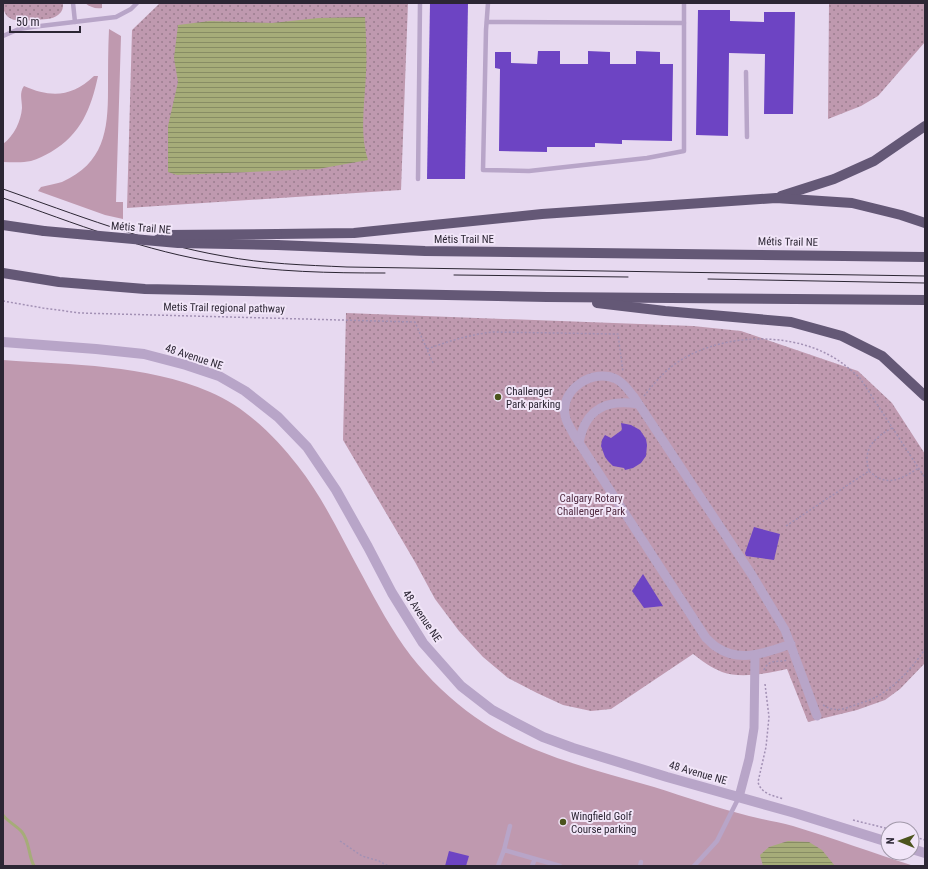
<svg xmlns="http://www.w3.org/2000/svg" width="928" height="869" font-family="'Roboto Condensed',sans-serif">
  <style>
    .green { fill: #bf99af }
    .park { fill: url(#park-dots) }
    .water { fill: url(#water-rules) }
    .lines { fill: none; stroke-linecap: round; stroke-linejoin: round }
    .stream { stroke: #a6ac79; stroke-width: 3 }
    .building { fill: #6d44c3 }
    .path { stroke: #a290b4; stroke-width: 1.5; stroke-dasharray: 2 2; stroke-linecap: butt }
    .service { stroke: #b8a5c8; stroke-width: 4.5 }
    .minor { stroke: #b8a5c8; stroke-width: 9 }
    .tertiary { stroke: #b8a5c8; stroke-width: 10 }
    .primary { stroke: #645876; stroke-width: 10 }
    .tram { stroke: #2c2634; stroke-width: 1 }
    .primary-bridge { stroke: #645876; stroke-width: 10 }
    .poi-dot { fill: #4c541d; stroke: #f1e5f8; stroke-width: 1.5 }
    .labels { text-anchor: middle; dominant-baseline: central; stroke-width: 4; stroke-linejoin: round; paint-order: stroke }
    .street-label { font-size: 11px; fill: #2c2634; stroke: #f1e5f8 }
    .poi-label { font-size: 11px; fill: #2c2634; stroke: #f1e5f8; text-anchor: start }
    .park-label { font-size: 11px; fill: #512b40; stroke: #f1e5f8 }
  </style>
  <defs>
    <pattern id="park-dots" width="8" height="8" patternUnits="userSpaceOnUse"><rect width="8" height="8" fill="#bf99af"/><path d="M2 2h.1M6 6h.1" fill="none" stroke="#9b7d8f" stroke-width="1.8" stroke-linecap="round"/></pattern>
    <pattern id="water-rules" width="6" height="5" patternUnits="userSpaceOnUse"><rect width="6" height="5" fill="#a6ac79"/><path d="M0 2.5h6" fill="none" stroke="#878c64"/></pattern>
  </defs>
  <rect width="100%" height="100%" fill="#e7d9f0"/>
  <!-- green -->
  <g class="green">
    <path d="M85,3h17v5c-7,1 -12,-1 -17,-5z"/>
    <path d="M109,29l12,7 -5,166h7v17l-18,-4 -67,-24 3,-4c7,-2 15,-3 21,-5 42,-19 46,-51 46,-92 0,-20 0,-41 1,-61z"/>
    <path d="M94,76h4c-7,33 -17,58 -47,76 -6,3 -13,7 -20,9 -9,2 -19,1 -28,1v-18c11,-8 18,-23 19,-36 0,-9 -3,-15 2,-22 27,12 48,11 70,-10z"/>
    <path d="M3,360c69,5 142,4 207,32 34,14 65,44 88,74 26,33 44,73 64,109 15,28 30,56 49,81 18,23 40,44 64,61 53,38 118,52 179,70 32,10 63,21 95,29 15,4 30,6 44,10 40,12 80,27 121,40h-911z"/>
  </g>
  <!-- park -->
  <g class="park">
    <path d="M3,3h60v1c0,5 -1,8 -5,11 -6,5 -15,4 -22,5 -15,1 -33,4 -33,-17z"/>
    <polygon points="160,3 408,3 401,190 127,208 132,30"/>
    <polygon points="829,3 925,3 925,42 878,96 861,106 828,119"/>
    <path d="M346,313l347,13 48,5 117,40 34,32 33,51v209l-25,26 -15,11 -28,10 -49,12 -21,-53c-18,4 -46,10 -65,3 -10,-4 -20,-11 -29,-18l-82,55 -20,2 -28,-6 -26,-12 -29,-15 -25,-21 -24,-26 -24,-32 -20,-37 -72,-122z"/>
  </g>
  <!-- water -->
  <g class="water">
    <path d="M365,17c1,19 2,37 1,56 -1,29 -7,60 2,87l-50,9 -141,6 -9,-3v-46l10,-44 -4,-24 4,-33 32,-4 62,2 47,-5z"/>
    <polygon points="788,841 809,842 822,850 835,866 763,866 760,855 769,847"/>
  </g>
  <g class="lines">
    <!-- stream -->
    <path class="stream" d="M3,815c5,7 14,11 19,17 8,10 6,23 12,34"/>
  </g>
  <!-- building -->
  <g class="building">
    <polygon points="430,3 468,3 465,179 427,179"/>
    <polygon points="698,10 730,10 730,21 764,22 764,12 795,12 793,114 764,114 765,54 729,53 728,136 696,135"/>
    <polygon points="538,51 560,51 560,64 588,64 588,51 610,52 610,64 636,64 636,51 660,52 660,64 673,64 672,141 622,140 622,144 595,143 595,147 547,147 547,152 499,151 500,69 495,68 495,52 511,52 511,63 537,64"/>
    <polygon points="621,423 631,425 640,430 646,439 647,445 646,456 641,463 633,468 625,470 624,468 613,466 608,461 605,457 601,446 602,440 605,435 611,438 622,430"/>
    <polygon points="754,527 780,534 774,560 746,556 745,553"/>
    <polygon points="643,574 663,606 644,608 632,591"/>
    <polygon points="449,851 469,856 466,866 445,866"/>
  </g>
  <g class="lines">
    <!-- path -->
    <g class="path">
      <polyline points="3,301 43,308 80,313 415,322 433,363"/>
      <path d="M427,349c22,-8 42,-14 65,-17l126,2 5,38"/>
      <path d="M644,396c8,-10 17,-21 27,-29 42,-33 114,-37 160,-11 11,6 20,14 29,22l65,100"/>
      <path d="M869,471c18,17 32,8 50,-3"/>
      <path d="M786,526l83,-55c-7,-22 5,-33 23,-43"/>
      <path d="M764,670c5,-12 14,-7 23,-10"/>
      <path d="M765,684l4,33 -3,30 -8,35c3,12 16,14 26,17"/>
      <path d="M823,705c13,8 21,4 35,-1 6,-2 13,-4 18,-7 19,-10 37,-30 49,-48"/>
      <polyline points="853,820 889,829"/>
      <polyline points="912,836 925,840"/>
      <polyline points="340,841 362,856 379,861 388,866"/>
    </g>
    <!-- service -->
    <g class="service">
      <polyline points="73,3 75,22"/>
      <polyline points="488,3 486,30 483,170 529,171 647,158 684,151 684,3"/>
      <polyline points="487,22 684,23"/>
      <polyline points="3,36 19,29 32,27 116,17 131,9 137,3"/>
      <polyline points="746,72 747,137"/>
      <polyline points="418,179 420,3"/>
      <polyline points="504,850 510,826"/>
      <polyline points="498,866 504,850 560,866"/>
      <polyline points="532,866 535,859"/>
      <polyline points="640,866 641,862"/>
      <polyline points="694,866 717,841 739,797"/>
    </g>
    <!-- minor -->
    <g class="minor">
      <path d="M579,443c6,-34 27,-44 59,-39"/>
      <path d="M791,644c-23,8 -51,19 -73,4 -5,-2 -8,-7 -12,-10l-132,-203c-3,-6 -8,-13 -9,-20 -5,-26 29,-47 51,-36 8,4 13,12 18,18l118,178 33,55 32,86"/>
      <polyline points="739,797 749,759 754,728 755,655"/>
    </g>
    <!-- tertiary -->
    <g class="tertiary">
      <polyline points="3,342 96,349 144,354 186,365 219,376 245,391 278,417 307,447 336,490 368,547 392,593 423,643 461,686 492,710 514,722 543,737 573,748 667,777 795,813 888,842"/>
      <polyline points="912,849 925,853"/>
    </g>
    <!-- primary -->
    <g class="primary">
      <polyline points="781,196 834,179 874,161 925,126"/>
      <polyline points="3,225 44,231"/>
      <polyline points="277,234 354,233 542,214 776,198 852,203 901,215 925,223"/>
      <polyline points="277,245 425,251 925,257"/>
      <polyline points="3,273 59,282 145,289 547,297 925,300"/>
      <polyline points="597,303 665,311 791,322 842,336 882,356 925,396"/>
    </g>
    <!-- tram -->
    <g class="tram">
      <path d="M3,189c71,25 145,54 220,67 41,8 82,9 124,11l578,9"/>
      <path d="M3,198c71,25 143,54 218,65 54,9 109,10 164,10"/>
      <polyline points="454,275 628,277"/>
      <polyline points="708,279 925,283"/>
    </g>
    <!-- primary-bridge -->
    <g class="primary-bridge">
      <polyline points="44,231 178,243 277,245"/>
      <polyline points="157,240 166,235 277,234"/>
    </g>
  </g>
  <!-- markers -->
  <g class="poi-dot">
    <circle cx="498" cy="397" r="4"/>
    <circle cx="563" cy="822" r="4"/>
  </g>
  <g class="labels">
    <!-- street labels -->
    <g class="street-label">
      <text transform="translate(141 228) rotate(4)">Métis Trail NE</text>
      <text x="464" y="239">Métis Trail NE</text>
      <text transform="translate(788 242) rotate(1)">Métis Trail NE</text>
      <text transform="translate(224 308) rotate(1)">Metis Trail regional pathway</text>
      <text transform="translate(194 357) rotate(18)">48 Avenue NE</text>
      <text transform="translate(422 616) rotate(56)">48 Avenue NE</text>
      <text transform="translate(698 773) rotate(16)">48 Avenue NE</text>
    </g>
    <!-- poi labels -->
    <g class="poi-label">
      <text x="506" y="391">Challenger<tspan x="506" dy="13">Park parking</tspan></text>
      <text x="571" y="816">Wingfield Golf<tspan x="571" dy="13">Course parking</tspan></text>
    </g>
    <!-- park labels -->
    <g class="park-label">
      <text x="591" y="498">Calgary Rotary<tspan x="591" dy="13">Challenger Park</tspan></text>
    </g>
  </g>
  <!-- border -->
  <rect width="928" height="869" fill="none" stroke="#2c2634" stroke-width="8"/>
  <!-- north arrow -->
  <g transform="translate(900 841) rotate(271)"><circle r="19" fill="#f1e5f8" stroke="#a299aa"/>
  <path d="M0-3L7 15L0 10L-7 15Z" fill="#4c541d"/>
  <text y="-6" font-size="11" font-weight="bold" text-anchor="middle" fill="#2c2634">N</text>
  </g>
  <!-- scale -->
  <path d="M10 26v6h70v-6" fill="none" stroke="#2c2634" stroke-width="2"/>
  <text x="16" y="26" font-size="12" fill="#2c2634" stroke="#f1e5f8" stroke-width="3" paint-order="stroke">50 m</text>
</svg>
